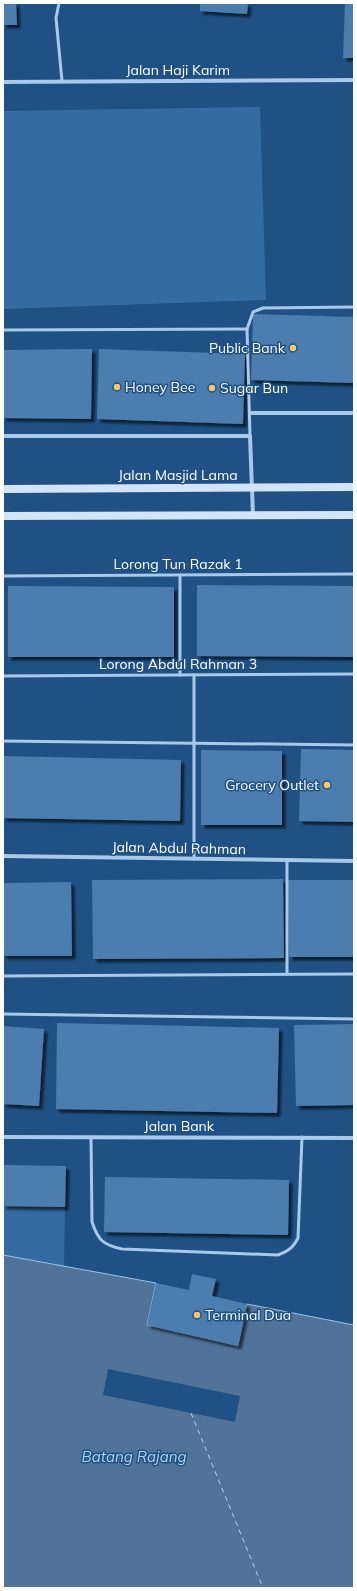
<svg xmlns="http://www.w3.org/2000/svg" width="357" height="1591" font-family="Mulish,sans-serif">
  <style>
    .green { fill: #336ba2 }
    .water { fill: #517399; stroke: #9bc4eb }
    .pier { fill: #1f5185 }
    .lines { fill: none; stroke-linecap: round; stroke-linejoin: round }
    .ferry { stroke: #b3d2f1; stroke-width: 1; stroke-dasharray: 5 4; stroke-linecap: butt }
    .building { fill: #4c7daf; filter: url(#shadow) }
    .lane { stroke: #a8c9ea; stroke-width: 3 }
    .street { stroke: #a8c9ea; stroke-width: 4 }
    .secondary { stroke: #d3e4f7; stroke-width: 8 }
    .poi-dot { fill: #f7c768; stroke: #1f5185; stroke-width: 1.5 }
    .labels { text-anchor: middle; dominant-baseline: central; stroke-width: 3; stroke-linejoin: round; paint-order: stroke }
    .street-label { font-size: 14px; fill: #fff; stroke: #1f5185 }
    .poi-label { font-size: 14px; fill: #fff; stroke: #1f5185; text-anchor: start }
    .water-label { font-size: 15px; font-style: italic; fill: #b3d2f1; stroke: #1f5185 }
  </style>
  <defs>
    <filter id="shadow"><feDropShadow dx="3.5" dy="3.5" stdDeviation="1" flood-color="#0009"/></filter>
  </defs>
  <rect width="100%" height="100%" fill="#1f5185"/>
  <!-- green -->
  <g class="green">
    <polygon points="260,107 266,300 3,309 3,111"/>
    <polygon points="3,1206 65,1207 64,1266 3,1255"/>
  </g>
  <!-- water -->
  <polygon class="water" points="3,1255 156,1283 147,1325 238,1346 247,1304 354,1325 354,1588 3,1588"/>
  <!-- pier -->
  <polygon class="pier" points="108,1369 240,1396 235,1422 103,1395"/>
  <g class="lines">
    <!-- ferry -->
    <polyline class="ferry" points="191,1413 263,1588"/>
  </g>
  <!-- building -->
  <g class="building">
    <polygon points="3,3 16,3 17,25 3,25"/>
    <polygon points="200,3 248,3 247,14 200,11"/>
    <polygon points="345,3 354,3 354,58 343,58"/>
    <polygon points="253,314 354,317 354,383 251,380"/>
    <polygon points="92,349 91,419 3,418 3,350"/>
    <polygon points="99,349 245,354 243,424 97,419"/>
    <polygon points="197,585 354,586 354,657 197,656"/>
    <polygon points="8,586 174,587 174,657 8,657"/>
    <polygon points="301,749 354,750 354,822 299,821"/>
    <polygon points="201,750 282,751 282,825 201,825"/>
    <polygon points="3,756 181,760 180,821 3,818"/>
    <polygon points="283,879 284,958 93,959 92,880"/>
    <polygon points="288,880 354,880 354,957 289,957"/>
    <polygon points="71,882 72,956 3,956 3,883"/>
    <polygon points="57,1023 279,1028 277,1113 56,1109"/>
    <polygon points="354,1024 354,1105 296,1106 294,1025"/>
    <polygon points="3,1026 44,1029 39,1106 3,1104"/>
    <polygon points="3,1165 66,1166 65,1207 3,1206"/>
    <polygon points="105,1177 289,1180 288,1235 104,1232"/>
    <polygon points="192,1274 216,1279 212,1296 247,1304 238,1346 147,1325 156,1283 189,1290"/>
  </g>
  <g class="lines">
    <!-- lane -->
    <g class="lane">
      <polyline points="59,3 56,18 62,81"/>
      <polyline points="3,330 247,329"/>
      <polyline points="250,436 247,329 253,312 263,308 354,307"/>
      <polyline points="180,575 180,675"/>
      <polyline points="3,576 354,574"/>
      <polyline points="3,676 354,674"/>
      <polyline points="3,741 354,745"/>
      <polyline points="194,859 194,675"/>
      <polyline points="287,974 287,860"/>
      <polyline points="3,976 354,974"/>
      <polyline points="3,1014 354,1019"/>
      <path d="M91,1137l1,85c6,18 11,23 30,27l156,6c10,-4 15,-7 20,-17l4,-101"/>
    </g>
    <!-- street -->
    <g class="street">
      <polyline points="3,82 354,80"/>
      <polyline points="250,413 354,413"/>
      <polyline points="3,436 250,436 253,515"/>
      <polyline points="3,856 354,861"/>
      <polyline points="3,1137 354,1138"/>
    </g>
    <!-- secondary -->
    <g class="secondary">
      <polyline points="3,489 354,487"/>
      <polyline points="3,516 354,515"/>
    </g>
  </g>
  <!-- markers -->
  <g class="poi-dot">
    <circle cx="293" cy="348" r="4"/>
    <circle cx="117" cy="387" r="4"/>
    <circle cx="212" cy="388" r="4"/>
    <circle cx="327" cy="785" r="4"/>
    <circle cx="197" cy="1315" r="4"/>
  </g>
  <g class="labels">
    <!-- street labels -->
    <g class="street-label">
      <text x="178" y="70">Jalan Haji Karim</text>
      <text x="178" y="475">Jalan Masjid Lama</text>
      <text x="178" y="564">Lorong Tun Razak 1</text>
      <text x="178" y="664">Lorong Abdul Rahman 3</text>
      <text transform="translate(179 848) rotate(1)">Jalan Abdul Rahman</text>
      <text x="179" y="1126">Jalan Bank</text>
    </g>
    <!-- poi labels -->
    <g class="poi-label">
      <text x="285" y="348" text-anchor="end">Public Bank</text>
      <text x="125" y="387">Honey Bee</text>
      <text x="220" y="388">Sugar Bun</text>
      <text x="319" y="785" text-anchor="end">Grocery Outlet</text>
      <text x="205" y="1315">Terminal Dua</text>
    </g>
    <!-- water labels -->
    <g class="water-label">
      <text x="134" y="1456">Batang Rajang</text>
    </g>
  </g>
  <!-- border -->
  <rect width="357" height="1591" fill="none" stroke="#ffffff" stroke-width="8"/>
</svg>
